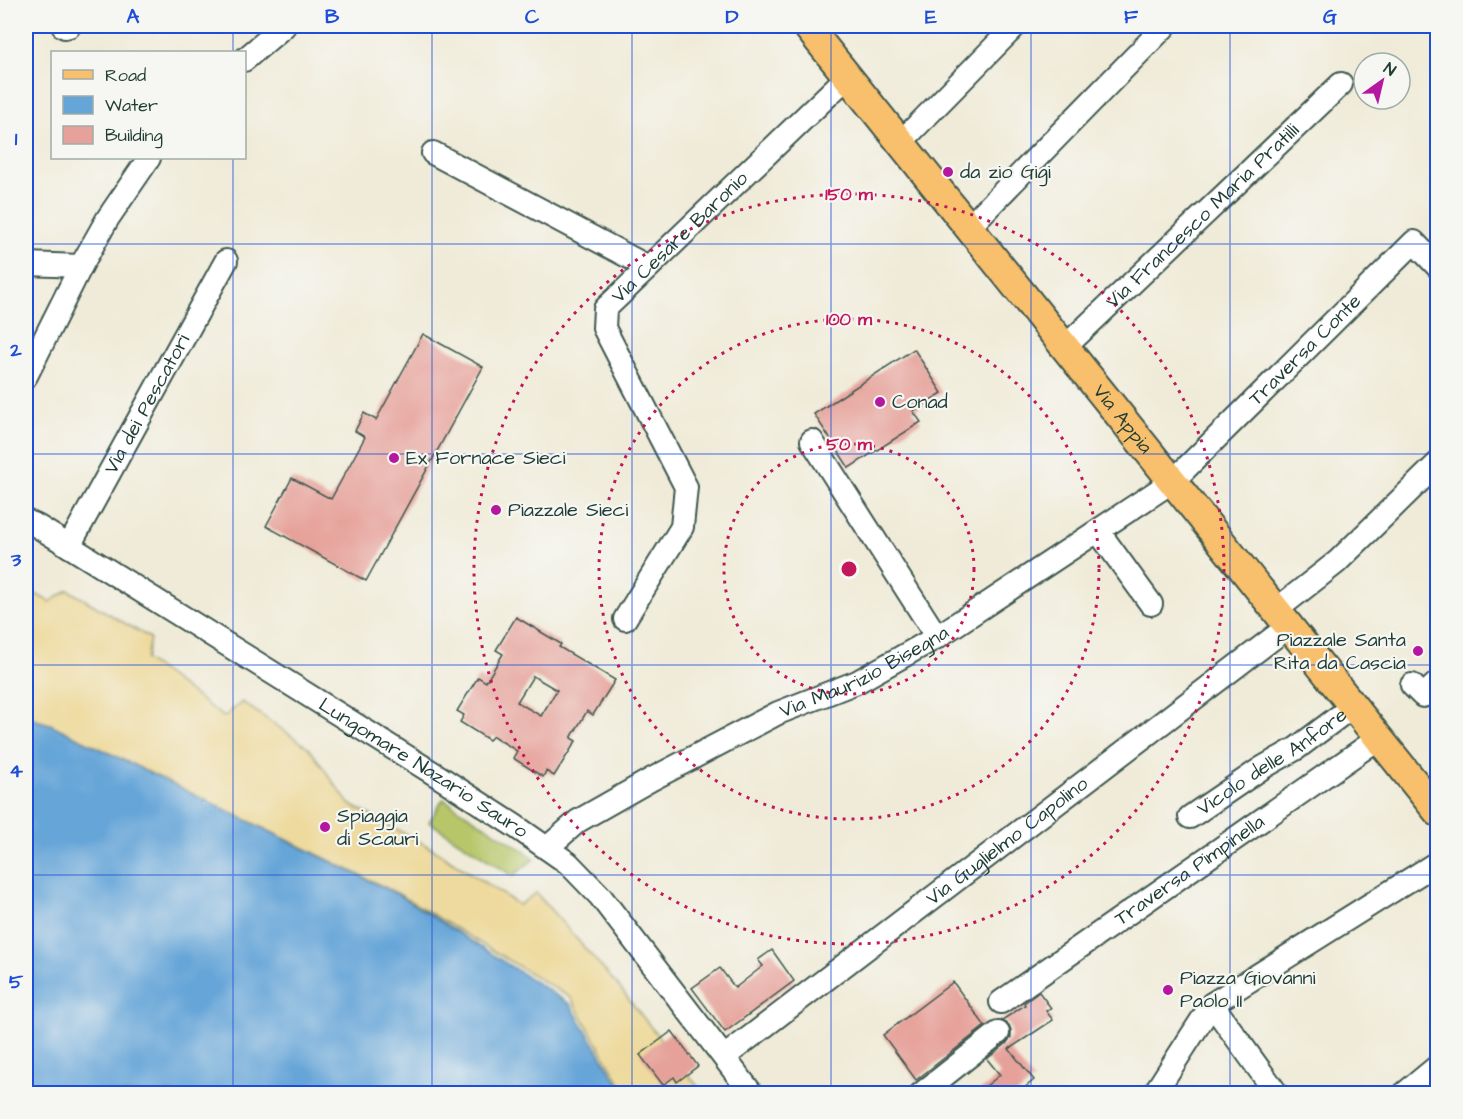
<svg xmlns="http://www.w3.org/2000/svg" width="1463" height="1119" font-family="'Architects Daughter',sans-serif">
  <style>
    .green { fill: #b7c669; stroke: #6b824e; stroke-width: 1.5 }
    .sand { fill: #eeda9e; stroke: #868c69; stroke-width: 1.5 }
    .water { fill: #66a5d8; stroke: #427186; stroke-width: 1.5 }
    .building { fill: #e6a19a; fill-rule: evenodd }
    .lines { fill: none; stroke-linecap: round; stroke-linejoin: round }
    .minor-casing { stroke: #3e574d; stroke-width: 26 }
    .major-casing { stroke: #3e574d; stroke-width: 32 }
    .minor { stroke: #fff; stroke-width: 22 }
    .major { stroke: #f8bf6c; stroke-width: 28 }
    .grid { fill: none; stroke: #1d4ed8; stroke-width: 1.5; stroke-opacity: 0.55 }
    .ring { fill: none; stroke: #c2185b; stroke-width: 3; stroke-dasharray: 3 6 }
    .poi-dot { fill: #b5179e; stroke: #f6f6f2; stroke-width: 2 }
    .labels { text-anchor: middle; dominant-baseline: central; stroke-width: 4.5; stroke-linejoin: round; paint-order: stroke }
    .poi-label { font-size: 20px; fill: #1f3d34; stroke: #f6f6f2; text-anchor: start }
    .street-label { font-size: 20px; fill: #1f3d34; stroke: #f6f6f2 }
    .centre { fill: #c2185b; stroke: #f6f6f2; stroke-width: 3 }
    .ring-label { font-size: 18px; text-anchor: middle; font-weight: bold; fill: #c2185b; stroke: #f6f6f2; stroke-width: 4.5; stroke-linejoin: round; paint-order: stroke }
    .neatline { fill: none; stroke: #1d4ed8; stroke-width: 2 }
    .grid-label { font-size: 20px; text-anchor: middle; font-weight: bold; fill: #1d4ed8 }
  </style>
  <rect width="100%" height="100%" fill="#f6f6f2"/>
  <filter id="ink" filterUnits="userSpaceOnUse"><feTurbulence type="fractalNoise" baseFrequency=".0167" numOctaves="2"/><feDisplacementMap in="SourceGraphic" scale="12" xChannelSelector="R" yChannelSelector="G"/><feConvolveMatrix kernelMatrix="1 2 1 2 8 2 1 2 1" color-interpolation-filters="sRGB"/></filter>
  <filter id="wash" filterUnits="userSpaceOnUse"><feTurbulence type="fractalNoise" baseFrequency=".008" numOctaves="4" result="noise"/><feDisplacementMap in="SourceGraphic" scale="24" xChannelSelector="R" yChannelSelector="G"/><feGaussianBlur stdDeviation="1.35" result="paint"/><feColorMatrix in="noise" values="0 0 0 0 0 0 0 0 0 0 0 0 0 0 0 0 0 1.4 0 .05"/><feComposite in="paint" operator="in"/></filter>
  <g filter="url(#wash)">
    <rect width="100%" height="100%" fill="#f0ebd8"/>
    <!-- green -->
    <polygon class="green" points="443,799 526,852 534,859 513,876 429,822"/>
    <!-- sand -->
    <polygon class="sand" points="26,589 50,602 68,590 150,638 146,660 224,717 242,702 309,748 349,804 433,849 519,905 536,893 619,987 703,1093 626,1093 571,998 399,894 50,724 26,717"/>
    <!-- water -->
    <polygon class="water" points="26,717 50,724 399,895 570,1004 624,1093 26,1093"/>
    <g id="blocks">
      <!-- building -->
      <g class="building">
        <polygon points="423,334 483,367 366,581 266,526 292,478 331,499 365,437 355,431 364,413 376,420"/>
        <polygon points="914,349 942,393 913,411 921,422 849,468 814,414"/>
        <path d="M516,617l45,27 -2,3 56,33 -22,35 -6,-4 -16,27 5,3 -22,35 -8,-5 -3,6 -30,-19 4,-7 -24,-15 -4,4 -29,-18 4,-7 -7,-4 21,-34 8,5 17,-28 -7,-4zM533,676l24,14 -16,26 -24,-14z"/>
        <polygon points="772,950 794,981 725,1032 692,988 720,968 735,988 763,966 758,960"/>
        <polygon points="953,982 985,1026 916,1080 883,1035"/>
        <polygon points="1039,992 1051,1008 1046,1011 1053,1020 1009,1049 1034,1080 1017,1094 976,1094 1000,1075 987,1059 1006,1044 1011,1037 1011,1030 1009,1025 1002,1020 1025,1005 1024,1003"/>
        <polygon points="672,1031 698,1066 677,1082 674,1077 663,1085 640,1055"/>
      </g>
    </g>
  </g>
  <g filter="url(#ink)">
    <use href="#blocks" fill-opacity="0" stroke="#3e574d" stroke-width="1.5"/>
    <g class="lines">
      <defs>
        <g id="minor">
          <polyline points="63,26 65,27 69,26"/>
          <polyline points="244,60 284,26"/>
          <polyline points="901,142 1015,26"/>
          <polyline points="433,153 648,267"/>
          <polyline points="969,227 1165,26"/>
          <polyline points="26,264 81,266"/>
          <path id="s1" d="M1065,347l276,-263"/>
          <polyline points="26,376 81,266 108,218 149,158"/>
          <polyline points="812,441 937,637"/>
          <path id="s2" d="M26,521l11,5 32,20 372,232 74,48 53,37 32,33 152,198"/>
          <polyline points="1098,531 1151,604"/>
          <path id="s3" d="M69,546l157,-285"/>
          <polyline points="1276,610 1337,562 1438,463"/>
          <path id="s4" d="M625,619l57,-92 4,-40 -82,-159 1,-19 243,-233"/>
          <polyline points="1412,685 1423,696 1438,682"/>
          <path id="s5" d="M1190,817l72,-49 35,-20 56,-42"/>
          <path id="s6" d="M547,848l31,-27 74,-42 126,-66 79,-31 80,-45 236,-156 241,-239 24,25"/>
          <path id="s7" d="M1001,1002l378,-264"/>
          <polyline points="1212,1004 1277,1094"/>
          <path id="s8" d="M724,1057l565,-431"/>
          <polyline points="921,1094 998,1033"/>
          <polyline points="1154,1094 1212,1004 1438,862"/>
          <polyline points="1404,1094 1438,1066"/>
        </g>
        <g id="major">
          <path id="s9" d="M807,26l631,786"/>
        </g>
      </defs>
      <!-- minor casing -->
      <use href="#minor" class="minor-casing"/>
      <!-- major casing -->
      <use href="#major" class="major-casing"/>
      <!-- minor -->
      <use href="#minor" class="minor"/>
      <!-- major -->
      <use href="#major" class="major"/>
    </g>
  </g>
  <!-- grid -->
  <path class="grid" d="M233,26v26M432,26v1068M632,26v1068M831,26v1068M1031,26v1068M1230,26v1068M233,158v936M26,244h1412M26,454h1412M26,665h1412M26,875h1412"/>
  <!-- distance rings -->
  <g class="ring">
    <circle cx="849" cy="569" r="125"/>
    <circle cx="849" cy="569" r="250"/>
    <circle cx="849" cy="569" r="375"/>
  </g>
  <!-- markers -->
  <g class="poi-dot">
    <circle cx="948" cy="172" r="6"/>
    <circle cx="880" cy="402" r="6"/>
    <circle cx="394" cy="458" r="6"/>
    <circle cx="496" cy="510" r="6"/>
    <circle cx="1418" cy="651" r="6"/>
    <circle cx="325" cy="827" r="6"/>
    <circle cx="1168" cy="990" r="6"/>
  </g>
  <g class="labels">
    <!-- poi labels -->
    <g class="poi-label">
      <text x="960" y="172">da zio Gigi</text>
      <text x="892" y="402">Conad</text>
      <text x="406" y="458">Ex Fornace Sieci</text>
      <text x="508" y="510">Piazzale Sieci</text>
      <text x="1406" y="640" text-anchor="end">Piazzale Santa<tspan x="1406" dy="23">Rita da Cascia</tspan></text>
      <text x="337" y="816">Spiaggia<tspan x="337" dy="23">di Scauri</tspan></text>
      <text x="1180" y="978">Piazza Giovanni<tspan x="1180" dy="23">Paolo II</tspan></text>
    </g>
    <!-- street labels -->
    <g class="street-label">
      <text stroke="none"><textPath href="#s1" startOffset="190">Via Francesco Maria Pratilli</textPath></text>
      <text stroke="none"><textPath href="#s4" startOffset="450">Via Cesare Baronio</textPath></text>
      <text stroke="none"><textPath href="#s6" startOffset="914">Traversa Conte</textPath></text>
      <text stroke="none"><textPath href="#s3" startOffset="162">Via dei Pescatori</textPath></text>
      <text stroke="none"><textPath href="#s9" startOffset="504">Via Appia</textPath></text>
      <text stroke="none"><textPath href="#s6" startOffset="364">Via Maurizio Bisegna</textPath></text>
      <text stroke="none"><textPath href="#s5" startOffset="99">Vicolo delle Anfore</textPath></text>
      <text stroke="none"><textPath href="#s2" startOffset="468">Lungomare Nazario Sauro</textPath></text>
      <text stroke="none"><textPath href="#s8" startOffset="356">Via Guglielmo Capolino</textPath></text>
      <text stroke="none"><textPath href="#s7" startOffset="230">Traversa Pimpinella</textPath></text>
    </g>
  </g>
  <circle cx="849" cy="569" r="9" class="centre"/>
  <g class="ring-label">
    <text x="849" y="200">150 m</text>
    <text x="849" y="325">100 m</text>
    <text x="849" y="450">50 m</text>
  </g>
  <!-- margin -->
  <rect width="1463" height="1119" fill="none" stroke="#f6f6f2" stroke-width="66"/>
  <!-- legend -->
  <rect x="51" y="51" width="195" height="108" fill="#f6f6f2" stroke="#a0aca6" stroke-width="1.5"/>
  <rect x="63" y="70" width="30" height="9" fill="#f8bf6c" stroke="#a0aca6" stroke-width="1.5"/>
  <text x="105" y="81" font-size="18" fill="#1f3d34">Road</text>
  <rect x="63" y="96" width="30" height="18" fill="#66a5d8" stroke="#a0aca6" stroke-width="1.5"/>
  <text x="105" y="111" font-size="18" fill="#1f3d34">Water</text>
  <rect x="63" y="126" width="30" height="18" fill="#e6a19a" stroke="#a0aca6" stroke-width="1.5"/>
  <text x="105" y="141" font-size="18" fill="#1f3d34">Building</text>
  <!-- north arrow -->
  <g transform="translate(1382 81) rotate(34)"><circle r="28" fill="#f6f6f2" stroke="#a0aca6" stroke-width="1.5"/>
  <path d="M0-4.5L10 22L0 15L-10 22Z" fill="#b5179e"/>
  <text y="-9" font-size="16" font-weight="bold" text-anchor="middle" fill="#1f3d34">N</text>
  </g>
  <rect x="33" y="33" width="1397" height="1053" class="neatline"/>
  <g class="grid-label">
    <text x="133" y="23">A</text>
    <text x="332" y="23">B</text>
    <text x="532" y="23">C</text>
    <text x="732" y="23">D</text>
    <text x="931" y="23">E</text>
    <text x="1131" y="23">F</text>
    <text x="1330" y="23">G</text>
    <text x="16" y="145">1</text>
    <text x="16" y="356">2</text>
    <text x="16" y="566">3</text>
    <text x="16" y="777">4</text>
    <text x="16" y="988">5</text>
  </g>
</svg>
